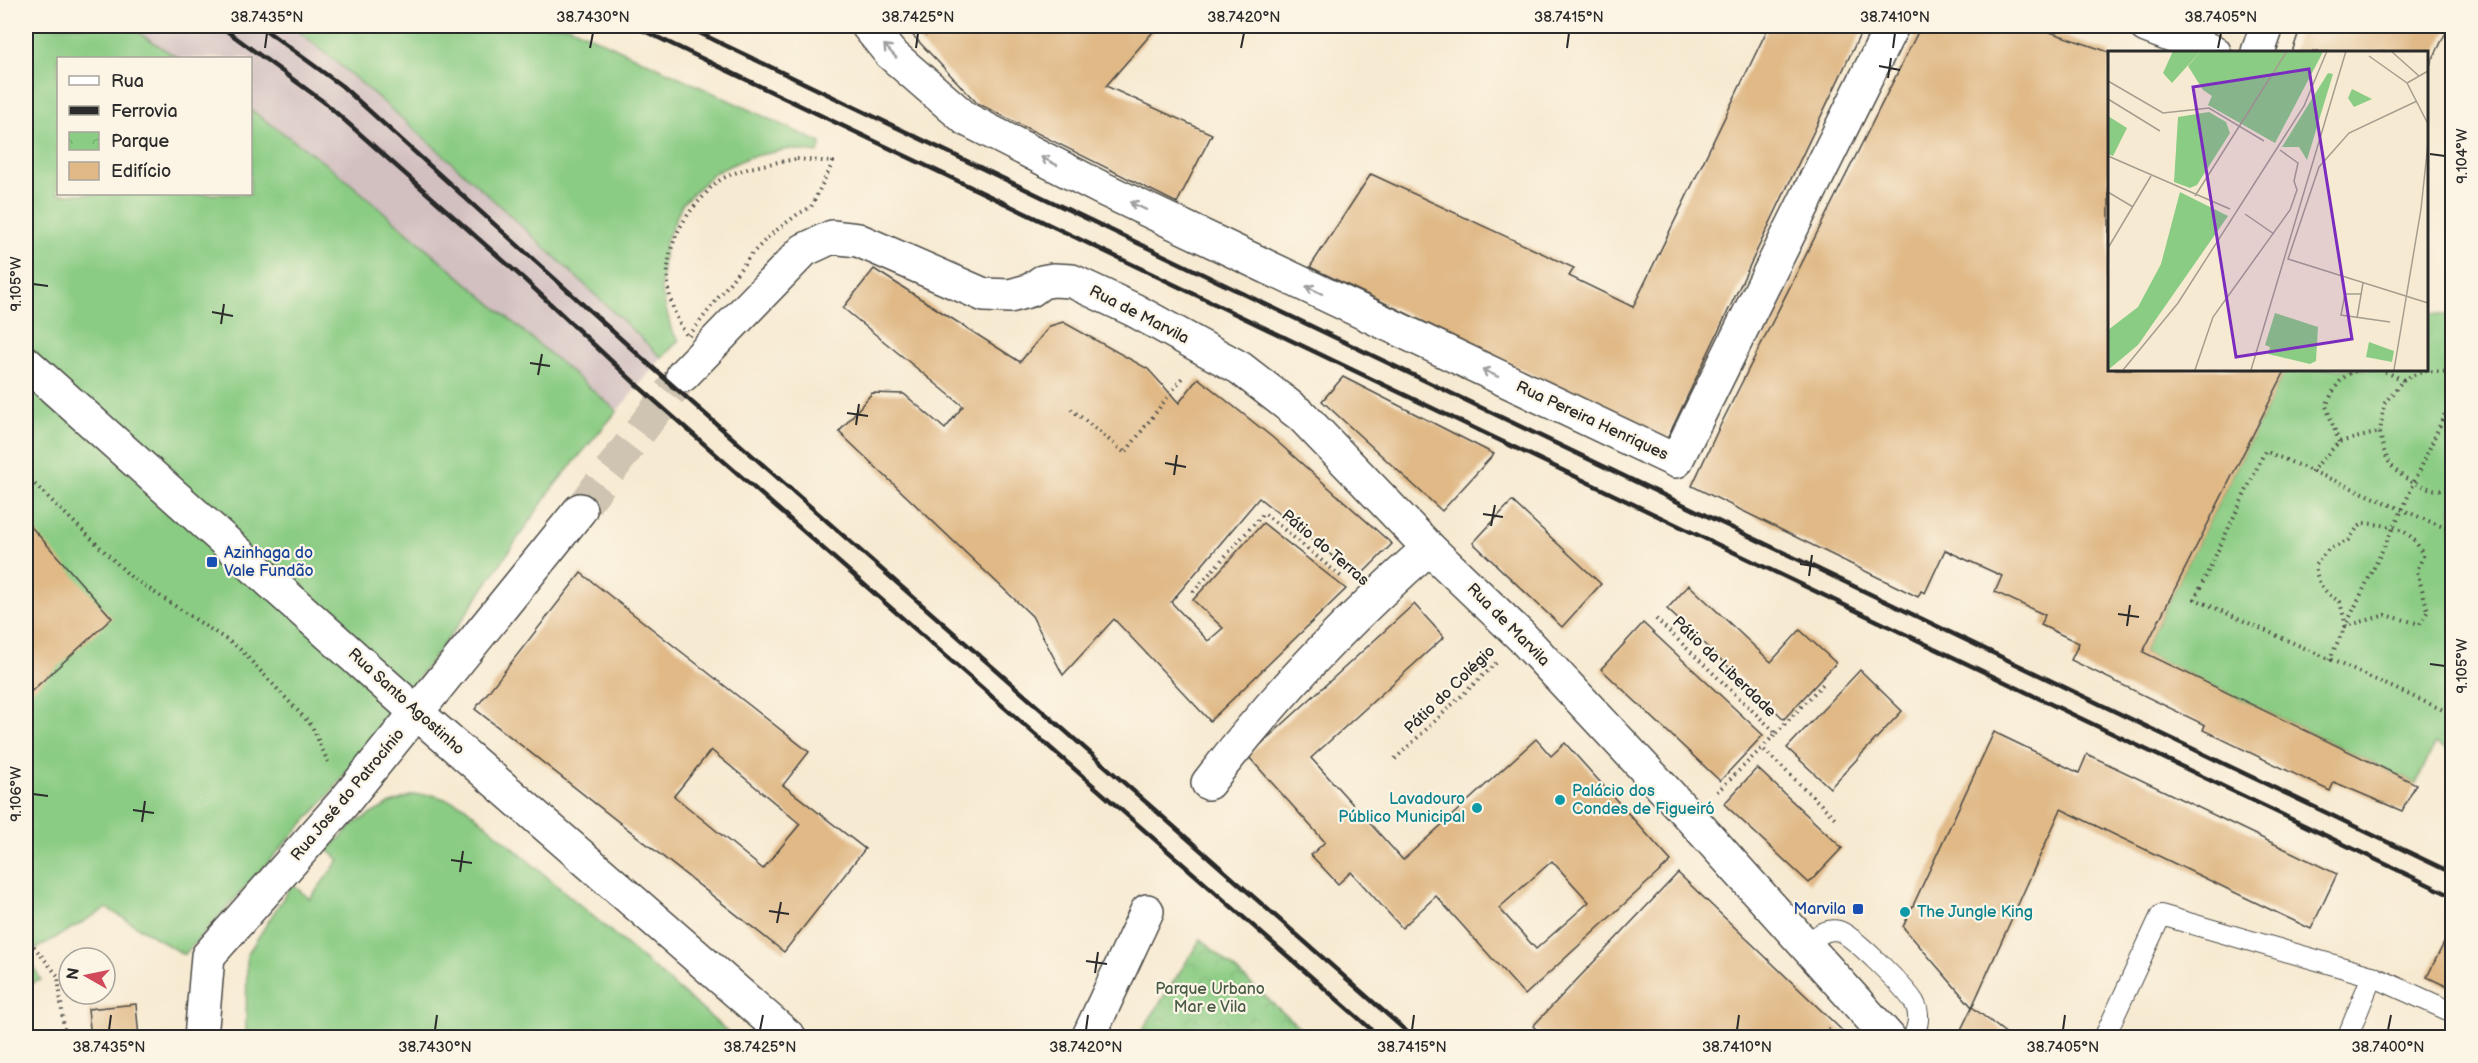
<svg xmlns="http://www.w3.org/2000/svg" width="2478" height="1063" font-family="'Balsamiq Sans',sans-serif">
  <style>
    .industrial { fill: #d2bfc0 }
    .green { fill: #8bcc84; stroke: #5b7c58; stroke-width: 1.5 }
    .park { fill: url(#park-crowns); stroke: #5b7c58; stroke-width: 1.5 }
    .building { fill: #e0b987; fill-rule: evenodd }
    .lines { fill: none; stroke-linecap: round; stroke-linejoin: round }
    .street-tunnel { stroke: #cec4b1; stroke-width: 33; stroke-dasharray: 33 16; stroke-linecap: butt }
    .lane-casing { stroke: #4a4844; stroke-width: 22 }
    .street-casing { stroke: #4a4844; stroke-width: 36 }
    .path { stroke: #4a4844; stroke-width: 4; stroke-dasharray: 1.5 4.5; stroke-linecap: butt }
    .lane { stroke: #fff; stroke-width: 20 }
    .street { stroke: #fff; stroke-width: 33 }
    .rail { stroke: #2b2b2b; stroke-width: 4.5 }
    .oneway { stroke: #a0a0a0 }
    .ticks { fill: none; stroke: #2b2b2b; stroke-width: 2 }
    .transit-dot { fill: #1a4fb4; stroke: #fcf5e5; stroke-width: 2 }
    .culture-dot { fill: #0f9aa8; stroke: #fcf5e5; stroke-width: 2 }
    .labels { text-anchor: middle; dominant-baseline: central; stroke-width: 4.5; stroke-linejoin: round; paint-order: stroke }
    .street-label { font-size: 16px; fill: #2b2b2b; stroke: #fcf5e5 }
    .transit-label { font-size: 16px; fill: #164399; stroke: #fcf5e5; text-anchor: start }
    .culture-label { font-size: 16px; fill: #0d838f; stroke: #fcf5e5; text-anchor: start }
    .park-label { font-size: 16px; fill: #485b46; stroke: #fcf5e5 }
    .inset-road { fill: none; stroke: #a59e8f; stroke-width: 1.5 }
    .view { fill: #7b2cbf; fill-opacity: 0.15; stroke: #7b2cbf; stroke-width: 3 }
    .inset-edge { fill: none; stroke: #2b2b2b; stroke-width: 3 }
    .neatline { fill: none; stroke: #2b2b2b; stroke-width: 2 }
    .ticks-label { font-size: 15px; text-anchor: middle; fill: #2b2b2b }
  </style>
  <defs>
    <pattern id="park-crowns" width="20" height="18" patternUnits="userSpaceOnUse" patternTransform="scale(1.5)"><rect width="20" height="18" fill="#8bcc84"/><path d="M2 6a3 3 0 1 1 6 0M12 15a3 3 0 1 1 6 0" fill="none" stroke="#78af72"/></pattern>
  </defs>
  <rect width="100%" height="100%" fill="#fcf5e5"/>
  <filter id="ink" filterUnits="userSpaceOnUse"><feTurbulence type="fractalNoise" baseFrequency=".0167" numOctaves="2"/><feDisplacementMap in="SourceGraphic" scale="12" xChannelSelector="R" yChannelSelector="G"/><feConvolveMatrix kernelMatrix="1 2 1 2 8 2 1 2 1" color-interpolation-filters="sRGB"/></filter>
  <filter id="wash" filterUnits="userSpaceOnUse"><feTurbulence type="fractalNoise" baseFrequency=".008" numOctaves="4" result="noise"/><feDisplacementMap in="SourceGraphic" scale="24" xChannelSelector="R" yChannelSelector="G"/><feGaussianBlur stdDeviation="1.35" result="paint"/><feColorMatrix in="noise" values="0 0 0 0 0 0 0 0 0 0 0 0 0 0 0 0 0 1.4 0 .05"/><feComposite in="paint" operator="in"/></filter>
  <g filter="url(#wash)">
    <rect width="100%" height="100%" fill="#f7ead2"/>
    <!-- industrial -->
    <polygon class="industrial" points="128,26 292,26 359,80 548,250 662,358 617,411 337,172 251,110 250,58 178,58"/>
    <!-- green -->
    <g class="green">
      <polygon points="26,26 128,26 178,58 58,58 58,194 250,194 251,110 337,172 617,411 553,487 457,627 329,795 184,955 107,908 27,954 41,980 26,985"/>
      <path d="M292,26h277l252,117 -3,10 -28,-4 -41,8 -35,16 -32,31 -17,40 -4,46 11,42 7,8 -17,18c-120,-114 -241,-228 -370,-332z"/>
      <polygon points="2426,311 2452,317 2452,752 2435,743 2416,784 2143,652 2286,369 2426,369"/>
      <polygon points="413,795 433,795 463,805 734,1037 246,1038 247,955 292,884 310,899 339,860 328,850 355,823 391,803"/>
    </g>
    <!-- park -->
    <polygon class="park" points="1201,939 1310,1037 1138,1037"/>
    <g id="blocks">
      <!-- building -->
      <g class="building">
        <polygon points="904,26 1158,26 1106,86 1212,134 1177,203 977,103"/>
        <polygon points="1769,26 1864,26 1667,439 1310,267 1371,174 1574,268 1569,276 1633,307"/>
        <polygon points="1921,26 1993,26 2047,31 2109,52 2109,369 2286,369 2143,652 2416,784 2402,811 2334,782 2330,791 2203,730 2205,725 2071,660 2079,643 2041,625 2045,615 1995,592 2002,576 1945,550 1925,593 1921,591 1918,597 1692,486 1719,428"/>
        <polygon points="2301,26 2449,26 2426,73 2426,52 2292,52"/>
        <polygon points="874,269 1020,362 1050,326 1063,322 1148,369 1179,403 1198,378 1272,437 1392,544 1359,577 1259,498 1171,602 1208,641 1223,628 1193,600 1263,523 1346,589 1210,721 1114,619 1063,675 1032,616 839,432 872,393 904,394 945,429 963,406 843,308"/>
        <polygon points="1343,377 1494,454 1442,511 1322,401"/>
        <polygon points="1512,501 1601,584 1562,627 1473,543"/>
        <polygon points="26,521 112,618 26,696"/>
        <path d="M581,573l228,179 -26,33 82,64 -81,103 -309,-243zM711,750l89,74 -37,45 -89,-73z"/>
        <polygon points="1689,585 1771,662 1800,630 1836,663 1784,719 1667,609"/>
        <path d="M1414,604l30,33 -133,121 92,102 133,-121 15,17 14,-13 106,118 -146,134 -89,-99 -34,32 -51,-56 -13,12 -27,-29 14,-13 -77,-86zM1552,861l37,41 -53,47 -37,-41z"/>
        <polygon points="1643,623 1763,735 1720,781 1601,669"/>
        <polygon points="1860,670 1902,711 1830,788 1787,748"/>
        <polygon points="1994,732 2079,773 2087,754 2337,874 2311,929 2061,809 1972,1007 1903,927"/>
        <polygon points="1757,768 1842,848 1809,883 1724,804"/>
        <polygon points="1678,873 1850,1038 1545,1038 1533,1026"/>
        <polygon points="2446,939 2452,942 2452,989 2427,977"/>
        <polygon points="136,1004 139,1038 91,1038 88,1009"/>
        <polygon points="1972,1007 2012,1038 1957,1038"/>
      </g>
    </g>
  </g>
  <g filter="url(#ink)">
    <use href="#blocks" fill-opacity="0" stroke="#4a4844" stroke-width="1.5"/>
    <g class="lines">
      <!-- street-tunnel -->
      <polyline class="street-tunnel" points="580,510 683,375"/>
      <defs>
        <g id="lane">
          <path d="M1805,945c10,-7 21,-18 34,-14 13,3 67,58 75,71 7,12 4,24 -1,36"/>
          <polyline points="2104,1038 2161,915 2372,976 2452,1012"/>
          <polyline points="2347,1038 2372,976"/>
        </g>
        <g id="street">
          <polyline points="868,26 890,53 966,119 1101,188 1676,461 1892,26"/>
          <polyline points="2146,26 2214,52"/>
          <polyline points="2258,52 2267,26"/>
          <polyline points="26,363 417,713 790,1038"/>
          <polyline points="683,375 804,250 832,237 858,240 984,295 1010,296 1031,290 1042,282 1053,280 1072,281 1134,310 1205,349 1240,368 1302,416 1429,548 1522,637 1692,819 1889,1038"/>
          <path d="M1208,783c65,-85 140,-164 221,-235"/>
          <polyline points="201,1038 208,956 344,802 580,510"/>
          <polyline points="1088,1038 1147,911"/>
        </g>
      </defs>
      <!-- lane casing -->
      <use href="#lane" class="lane-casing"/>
      <!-- street casing -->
      <use href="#street" class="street-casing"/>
      <!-- path -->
      <g class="path">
        <polyline points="924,35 934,26"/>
        <path d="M797,159l36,3 -22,45 -13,7 -29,22 -18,19 -63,82c-32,-46 -25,-99 13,-138 5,-5 10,-13 16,-17 20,-14 56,-19 80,-23z"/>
        <polyline points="2380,369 2403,380 2384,404 2380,432"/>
        <polyline points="2403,380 2422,371 2452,372"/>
        <polyline points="1071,409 1125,453 1182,378"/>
        <path d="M2339,442l-13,-36c9,-19 15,-34 39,-37"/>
        <path d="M2311,472l28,-30 41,-10c2,12 4,23 11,33 12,16 41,28 61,25"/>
        <polyline points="26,476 131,577 239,648 312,726 328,762"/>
        <path d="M2364,523c28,3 48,4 59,33l-6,15 11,40 -8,13 -34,-9 -40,11 -6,-24c-17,-11 -22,-17 -25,-37l13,-15 21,-10 8,-12z"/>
        <polyline points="2452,531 2265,451 2195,599 2452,714"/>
        <polyline points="1193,592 1264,513 1344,579"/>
        <polyline points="1656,619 1776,733 1762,748"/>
        <polyline points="2329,660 2402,510 2452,398"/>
        <polyline points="1776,733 1823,684"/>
        <polyline points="1395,759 1496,663"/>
        <polyline points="1717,792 1762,748 1836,819"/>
        <polyline points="26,937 58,976 65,1038"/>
        <polyline points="1820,1038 1830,1027"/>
      </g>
      <!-- lane -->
      <use href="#lane" class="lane"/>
      <!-- street -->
      <use href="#street" class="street"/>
      <!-- rail -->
      <g class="rail">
        <polyline points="220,26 324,102 524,279 638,386 1381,1038"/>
        <polyline points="260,26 342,86 653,368 1414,1038"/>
        <polyline points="634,26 2452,896"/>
        <polyline points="685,26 2452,873"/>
      </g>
    </g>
    <!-- one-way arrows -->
    <defs><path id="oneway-shaft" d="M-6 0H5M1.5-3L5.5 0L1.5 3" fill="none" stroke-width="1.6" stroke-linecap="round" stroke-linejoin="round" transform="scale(1.5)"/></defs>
    <g class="oneway">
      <use href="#oneway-shaft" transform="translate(890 51) rotate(-133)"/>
      <use href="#oneway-shaft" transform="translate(1049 161) rotate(-153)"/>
      <use href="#oneway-shaft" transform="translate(1138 206) rotate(-155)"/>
      <use href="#oneway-shaft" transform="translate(1314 290) rotate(-155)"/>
      <use href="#oneway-shaft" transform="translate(1490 373) rotate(-155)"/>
    </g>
  </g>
  <!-- ticks -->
  <path class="ticks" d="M265,48l2,-15M590,48l3,-15M916,48l2,-15M1241,48l3,-15M1567,48l2,-15M1893,48l2,-15M2218,48l3,-15M1879,66l21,4M1888,78l3,-20M2430,154l15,2M33,284l15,2M212,312l21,4M221,324l3,-20M530,363l20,3M538,375l4,-21M847,413l21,3M856,425l3,-21M1165,463l21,4M1174,475l3,-20M1483,514l20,3M1491,526l4,-21M1800,564l21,3M1809,576l3,-21M2118,614l21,3M2127,626l3,-21M2430,664l15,2M33,794l15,2M133,810l21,3M142,822l3,-21M451,860l21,3M460,872l3,-21M769,911l20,3M777,923l4,-21M1086,961l21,3M1095,973l3,-21M109,1030l2,-15M435,1030l2,-15M760,1030l3,-15M1086,1030l2,-15M1412,1030l2,-15M1737,1030l2,-15M2063,1030l2,-15M2388,1030l3,-15"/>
  <!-- markers -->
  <g class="transit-dot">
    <rect x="206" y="556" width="12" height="12" rx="3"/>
    <rect x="1852" y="903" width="12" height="12" rx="3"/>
  </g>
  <g class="culture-dot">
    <circle cx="1560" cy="800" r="6"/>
    <circle cx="1477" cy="808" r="6"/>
    <circle cx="1905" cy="912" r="6"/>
  </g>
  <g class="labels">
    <!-- street labels -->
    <g class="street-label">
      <text transform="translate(1139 315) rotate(27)">Rua de Marvila</text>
      <text transform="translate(1592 421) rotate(25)">Rua Pereira Henriques</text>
      <text transform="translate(1325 548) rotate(40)">Pátio do Terras</text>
      <text transform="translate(1508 625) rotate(45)">Rua de Marvila</text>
      <text transform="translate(1724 667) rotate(44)">Pátio da Liberdade</text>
      <text transform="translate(1450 690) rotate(-44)">Pátio do Colégio</text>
      <text transform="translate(406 702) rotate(42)">Rua Santo Agostinho</text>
      <text transform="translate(348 795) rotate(-50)">Rua José do Patrocínio</text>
    </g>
    <!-- transit labels -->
    <g class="transit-label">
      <text x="224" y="553">Azinhaga do<tspan x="224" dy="18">Vale Fundão</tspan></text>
      <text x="1846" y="909" text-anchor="end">Marvila</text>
    </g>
    <!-- culture labels -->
    <g class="culture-label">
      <text x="1572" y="791">Palácio dos<tspan x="1572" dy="18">Condes de Figueiró</tspan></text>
      <text x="1465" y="799" text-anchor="end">Lavadouro<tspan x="1465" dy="18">Público Municipal</tspan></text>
      <text x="1917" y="912">The Jungle King</text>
    </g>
    <!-- park labels -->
    <g class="park-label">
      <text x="1210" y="989">Parque Urbano<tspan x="1210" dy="18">Mar e Vila</tspan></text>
    </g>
  </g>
  <!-- overview -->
  <g transform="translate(2108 51)">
    <rect width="320" height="320" fill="#f7ead2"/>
    <path d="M93,0l122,1 -48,91 -67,-38 4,-9 -9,-6 -15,-24zM220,22l5,1 -26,86 -8,-13h-17zM244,38l20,10 -18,8 -6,-9zM101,61l17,10 4,11 -33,52 -7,3 -16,-6 4,-65zM0,65l19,12 -14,28 -5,-2zM167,262l43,14 -2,34 -6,3 -42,-10 2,-7 -5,-2zM261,291l25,9 -2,11 -26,-5z" fill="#8bcc84"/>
    <path d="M65,0h28l-29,32 -9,-10zM72,141l48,24 -90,129 -30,25v-40l30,-23 23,-43z" fill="#8bcc84"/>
    <path class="inset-road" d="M283,0l28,25M261,5l38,27 21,41M0,30l55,32 46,-5 55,33M299,32l21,-12M0,48l52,32M309,50l-68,32 -30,34 -31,92 140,44M0,105l122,53M0,141l25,15M87,145l92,-145M137,163l29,20M0,197l43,-72M253,243h-16l-4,21 49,7M249,267l6,-35M15,319l55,-67 126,-197 23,-55M87,319l18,-53 77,-107 7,-20 -3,-9 4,-18 -18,-13M143,319l95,-319M286,319l27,-161 7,-66"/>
    <path class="view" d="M201,18l43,270 -116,18 -43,-270z"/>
    <rect width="320" height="320" class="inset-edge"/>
  </g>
  <!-- margin -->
  <rect width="2478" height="1063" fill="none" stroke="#fcf5e5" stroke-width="66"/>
  <!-- legend -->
  <rect x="57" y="57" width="195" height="138" fill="#fcf5e5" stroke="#a8a49b" stroke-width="1.5"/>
  <rect x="69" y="76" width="30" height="9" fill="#ffffff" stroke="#a8a49b" stroke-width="1.5"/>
  <text x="111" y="87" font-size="18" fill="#2b2b2b">Rua</text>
  <rect x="69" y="106" width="30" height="9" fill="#2b2b2b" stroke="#a8a49b" stroke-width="1.5"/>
  <text x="111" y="117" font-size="18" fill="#2b2b2b">Ferrovia</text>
  <rect x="69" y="132" width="30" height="18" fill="url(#park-crowns)" stroke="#a8a49b" stroke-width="1.5"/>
  <text x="111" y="147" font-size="18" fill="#2b2b2b">Parque</text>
  <rect x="69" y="162" width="30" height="18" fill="#e0b987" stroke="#a8a49b" stroke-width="1.5"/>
  <text x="111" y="177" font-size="18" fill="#2b2b2b">Edifício</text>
  <!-- north arrow -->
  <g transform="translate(87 976) rotate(279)"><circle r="28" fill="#fcf5e5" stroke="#a8a49b" stroke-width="1.5"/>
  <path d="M0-4.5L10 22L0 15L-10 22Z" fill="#d1495b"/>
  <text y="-9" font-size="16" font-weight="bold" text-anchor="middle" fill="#2b2b2b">N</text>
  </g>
  <rect x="33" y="33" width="2412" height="997" class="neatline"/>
  <g class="ticks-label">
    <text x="267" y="22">38.7435°N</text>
    <text x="593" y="22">38.7430°N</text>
    <text x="918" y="22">38.7425°N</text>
    <text x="1244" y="22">38.7420°N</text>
    <text x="1569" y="22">38.7415°N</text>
    <text x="1895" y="22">38.7410°N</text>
    <text x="2221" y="22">38.7405°N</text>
    <text transform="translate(2462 156) rotate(-90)" y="5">9.104°W</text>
    <text transform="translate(16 284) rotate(-90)" y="5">9.105°W</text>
    <text transform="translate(2462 666) rotate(-90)" y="5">9.105°W</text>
    <text transform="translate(16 794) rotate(-90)" y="5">9.106°W</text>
    <text x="109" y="1052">38.7435°N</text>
    <text x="435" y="1052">38.7430°N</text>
    <text x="760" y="1052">38.7425°N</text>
    <text x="1086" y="1052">38.7420°N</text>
    <text x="1412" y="1052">38.7415°N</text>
    <text x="1737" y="1052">38.7410°N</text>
    <text x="2063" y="1052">38.7405°N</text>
    <text x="2388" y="1052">38.7400°N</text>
  </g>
</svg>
